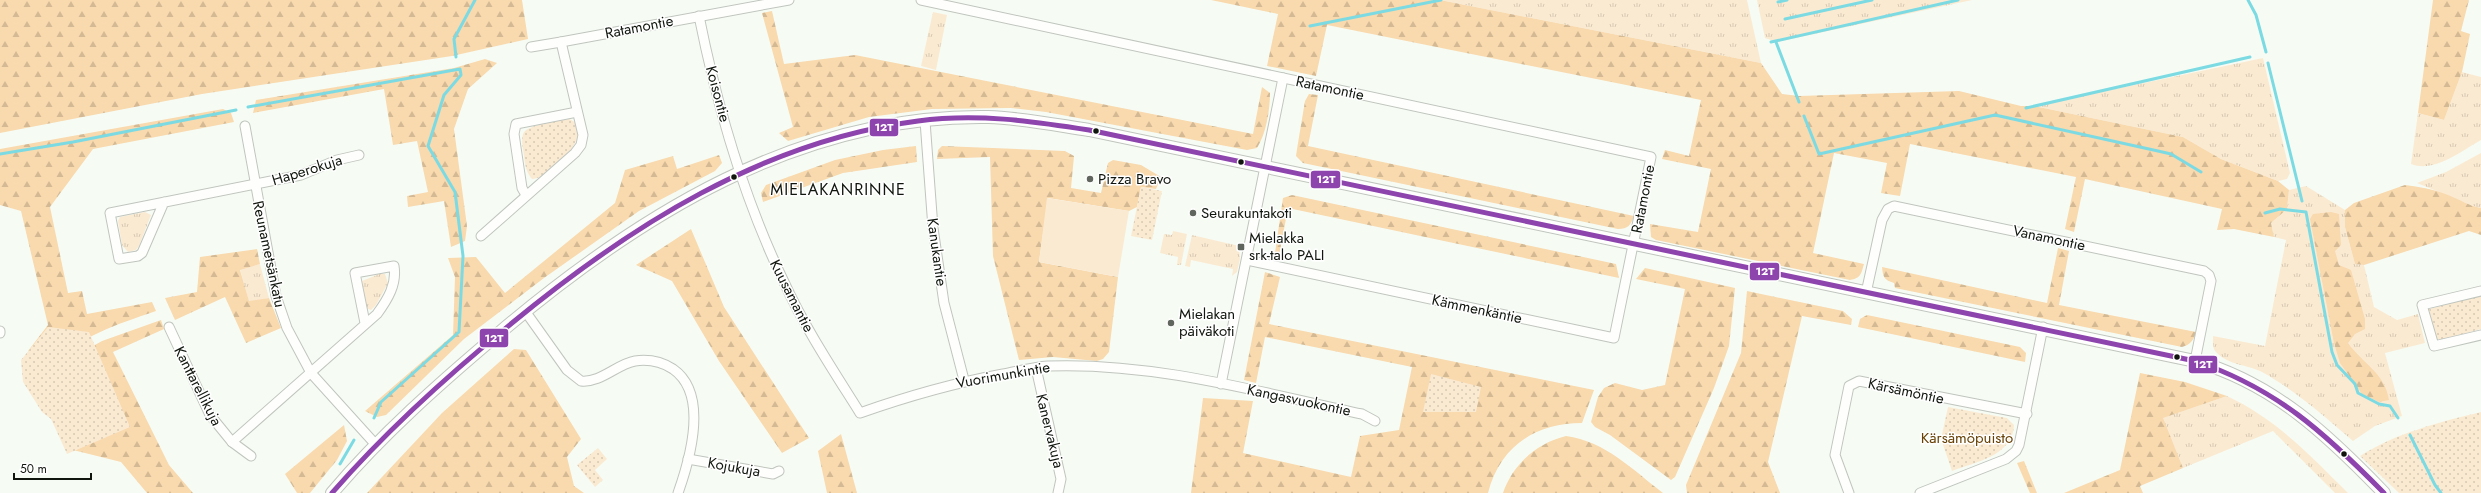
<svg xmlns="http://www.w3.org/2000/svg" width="2481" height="493" font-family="Jost,sans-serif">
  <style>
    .grass { fill: url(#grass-tufts) }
    .forest { fill: url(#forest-firs) }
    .park { fill: url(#park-dots) }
    .pitch { fill: #fbead2 }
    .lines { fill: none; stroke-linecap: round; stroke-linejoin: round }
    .stream { stroke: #7cdae3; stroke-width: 3 }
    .minor-casing { stroke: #c0c5be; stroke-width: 11 }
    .tertiary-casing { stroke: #c0c5be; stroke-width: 14 }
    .minor { stroke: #fefffd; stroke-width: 9 }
    .tertiary { stroke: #fefffd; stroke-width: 12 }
    .bus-1-casing { stroke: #fff; stroke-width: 8 }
    .bus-1 { stroke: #8e44ad; stroke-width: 5 }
    .bus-dot { fill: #10160e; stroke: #fff; stroke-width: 1.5 }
    .poi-dot { fill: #60665e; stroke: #fff; stroke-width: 1.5 }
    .labels { text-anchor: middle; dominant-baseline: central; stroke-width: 3; stroke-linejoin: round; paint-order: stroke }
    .street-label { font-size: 15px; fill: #10160e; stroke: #fff }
    .poi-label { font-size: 15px; fill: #10160e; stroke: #fff; text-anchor: start }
    .park-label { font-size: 15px; fill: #684004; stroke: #fff }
    .neighbourhood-label { font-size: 16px; letter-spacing: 1px; fill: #10160e; stroke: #fff }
    .line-badge { stroke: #fff; stroke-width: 1.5 }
    .badge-label { font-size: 11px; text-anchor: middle; font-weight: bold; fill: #fff }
  </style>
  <defs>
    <pattern id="grass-tufts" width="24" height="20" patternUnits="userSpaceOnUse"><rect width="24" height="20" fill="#fbead2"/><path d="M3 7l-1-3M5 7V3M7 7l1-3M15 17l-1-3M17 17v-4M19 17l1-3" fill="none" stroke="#d6c8b3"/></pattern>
    <pattern id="forest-firs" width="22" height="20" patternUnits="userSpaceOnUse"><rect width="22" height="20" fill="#f9d9ae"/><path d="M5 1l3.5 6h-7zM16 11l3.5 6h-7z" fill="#d4ba94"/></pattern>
    <pattern id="park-dots" width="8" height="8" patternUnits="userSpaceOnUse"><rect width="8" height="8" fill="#fbead2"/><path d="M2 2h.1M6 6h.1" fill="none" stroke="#d6c8b3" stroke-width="1.8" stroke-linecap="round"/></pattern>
  </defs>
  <rect width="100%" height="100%" fill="#f6fcf4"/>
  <!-- grass -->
  <g class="grass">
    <polygon points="1440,0 1747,0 1761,63"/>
    <polygon points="1757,0 1972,0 1777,42 1765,38"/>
    <polygon points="933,12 947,15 936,70 921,66"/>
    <polygon points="2263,58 2290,173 2287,179 2278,181 2221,159 2183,137 2034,106"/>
    <path d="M2462,72l19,5v63c-21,12 -47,33 -70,24l7,-51 26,7z"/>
    <polygon points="2481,153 2481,208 2473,206 2417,183 2446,172"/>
    <path d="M2306,186l39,24v17l10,37 9,1 10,42 23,13 21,-6 7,29 -40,10 17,63 -27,10 -22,15c-29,-25 -57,-50 -91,-69 -13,-7 -34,-7 -45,-19 -5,-4 -4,-11 -4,-17l52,10 21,-106 -12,-3 -3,-14 16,-14 2,-19z"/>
    <polygon points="145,212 151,215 139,246 136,250 128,252 122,245 118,221 120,217"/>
    <polygon points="1173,231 1187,234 1181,265 1177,265 1178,257 1160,253 1164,234 1172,235"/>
    <polygon points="1192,235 1239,246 1240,259 1237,272 1232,276 1233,269 1191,260 1190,267 1185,266"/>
    <polygon points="260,264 269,298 249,302 240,269"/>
    <polygon points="379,274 385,274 388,283 376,305 371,310 366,308 362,281"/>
    <path d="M2227,396c49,23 83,59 121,97h-13l-62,-62 -90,37 -21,-50z"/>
  </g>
  <!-- forest -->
  <g class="forest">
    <polygon points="0,0 522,0 528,39 452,56 202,94 0,133"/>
    <path d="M1211,0h229l321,63 21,31 17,2 160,-5 62,15h13l149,31 38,22 57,22 11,9 -2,19 -16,14 3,14 -40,-8 -17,1 5,-21 -137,-30 -11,53 -9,-3 11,-52 -166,-33 -10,52 -19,-3 6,-30 -53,-10 -21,100 51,11c-3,10 -3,14 -14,16l-194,-40 -5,-3 -1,-13 48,8 13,-63 -49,-10 3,-9 24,6 12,-56 -374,-75 -11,51 -49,-10 11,-52z"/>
    <polygon points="2433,0 2469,0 2461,31 2470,34 2462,72 2444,120 2418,113"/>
    <path d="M772,11l12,53 71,-9 398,79 9,-47 8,6c0,17 -4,41 -13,55l-10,2 -201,-38 -35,-4 -79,1 -63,8 -81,24 -9,-8 14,-6 -31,-114z"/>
    <polygon points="485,59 497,63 468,89 454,129 467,226 465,241 451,247 444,201 408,207 407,196 428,192 417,141 393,145 384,89 253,113 256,100 454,68"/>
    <path d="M1309,94l9,1 -10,51 326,70c-3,9 -6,13 -16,13l-315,-66 -7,-7 1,-7 8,-48z"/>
    <path d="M223,109l8,4 3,9 -141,27 -43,58 18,86 14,-2 5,23 65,-12 4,9c-43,15 -73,23 -106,57l-22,-17 20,-26 -27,-114 -21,-6v-56z"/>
    <polygon points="916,146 917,162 843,173 763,202 761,193 766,185 835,160 883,150"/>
    <polygon points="942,146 1065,151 1074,156 1071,188 1101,193 1108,163 1113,160 1141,165 1161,177 1156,189 1141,187 1137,207 1129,211 1048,198 1039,262 1118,277 1109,352 1103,359 1097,361 1053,357 1019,360 993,256 990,157 937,159 938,150"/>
    <polygon points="719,155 722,163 715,171 639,211 544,278 464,339 386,415 377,417 365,411 453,335 455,277 448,258 476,257 505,293 615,203 625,170 673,156 677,169"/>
    <path d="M2405,185c14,2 29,4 43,10 11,4 21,11 33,13v27l-12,-4 -105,34 -9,-1 -10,-37v-17l9,-7z"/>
    <polygon points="1292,195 1616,264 1619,278 1288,208 1279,256 1275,253 1283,198"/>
    <path d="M2331,212l8,2 2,31 -6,6 4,14 12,5 14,49v10l-10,5 -7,9c14,20 37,30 41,57l-10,2 -17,-8 -22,-31 -6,-20 -24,-124 3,-5z"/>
    <polygon points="691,229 724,307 809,438 782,453 719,361 672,281 636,265"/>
    <path d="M2058,248l11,3 -10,54 137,27c-2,8 -6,13 -14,15l-282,-58 -5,-1 -1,-5c-10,-3 -11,-6 -12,-16l165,36z"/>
    <polygon points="257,249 260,264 240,270 249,301 269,298 281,328 246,343 225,297 175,320 165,298 197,292 200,257"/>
    <polygon points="1645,268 1735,288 1729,346 1714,388 1675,477 1671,480 1610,435 1595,427 1591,422 1598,397 1604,388 1615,383 1642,390 1665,385 1685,289 1636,279"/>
    <path d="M1265,272l15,5 -11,47 325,66 -12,33c-46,0 -82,23 -94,70h-297l12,-95 50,3 -10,52 108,24 9,-41 39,-6 13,-63 -147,-30 -9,46 -12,-3z"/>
    <polygon points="1747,291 1843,311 1852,319 1851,325 1802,316 1768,462 1780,493 1687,493 1686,485 1741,353"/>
    <polygon points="1867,315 2020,347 2026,353 2025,362 1858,327 1860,319"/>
    <polygon points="161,320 164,329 113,352 169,465 193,493 147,493 121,462 73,450 86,350 102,341"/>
    <polygon points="514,349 526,350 581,439 567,457 574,486 584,493 367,493 442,413"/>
    <polygon points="2140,373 2185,382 2227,396 2163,418 2183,468 2140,486 2143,493 2064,493 2120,470"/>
    <polygon points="344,425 347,441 337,460 310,493 297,493 285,474"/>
    <polygon points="841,434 857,493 827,493 818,451"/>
    <path d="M1566,436c39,5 67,34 97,57h-160c10,-29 34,-50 63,-57z"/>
    <polygon points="2024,461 2037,493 2030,493 2017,463"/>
  </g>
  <!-- park -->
  <g class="park">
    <path d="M569,119c31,11 -21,61 -37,60 -6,-7 -7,-14 -8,-23 -1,-7 -3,-15 -1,-22 4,-10 36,-13 46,-15z"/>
    <polygon points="1141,187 1162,191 1152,240 1131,236"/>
    <polygon points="2481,295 2481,329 2441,340 2436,339 2429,309"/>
    <polygon points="48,327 89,332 130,427 67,454 51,419 42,412 23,382 21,360"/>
    <polygon points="1431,374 1481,387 1476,412 1423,412"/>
    <path d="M1948,407l59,11 7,7c-1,31 -39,37 -62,46l-11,-32z"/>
    <path d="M2481,412v81h-82l-39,-37c36,-23 80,-34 121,-44z"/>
    <polygon points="598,448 607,459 595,470 603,480 595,487 577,465"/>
  </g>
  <!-- pitch -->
  <polygon class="pitch" points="1047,198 1129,211 1118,277 1039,262"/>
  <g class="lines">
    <!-- stream -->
    <g class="stream">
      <polyline points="2248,0 2256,15 2266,52"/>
      <polyline points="1778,2 1787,0"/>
      <polyline points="1785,19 1872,0"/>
      <polyline points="1310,26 1441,0"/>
      <polyline points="1771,42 1958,0"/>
      <polyline points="1776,42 1799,102"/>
      <polyline points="456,57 454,39 475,0"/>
      <polyline points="2268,63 2302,201"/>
      <polyline points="248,107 460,69 461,75 444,95 428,146 455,192 463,256 459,332 381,402 374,418"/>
      <polyline points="2026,108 2250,57"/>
      <polyline points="1804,116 1819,154 1995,115 2158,151 2171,154 2201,172"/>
      <polyline points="0,154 73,142 236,110"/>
      <polyline points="2265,213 2280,209 2306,212 2332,352 2337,365 2355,384 2358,393 2379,404 2390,406 2398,418"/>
      <polyline points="2410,435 2435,485 2441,493"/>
      <polyline points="340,464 354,440"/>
    </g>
    <defs>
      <g id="minor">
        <polyline points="921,0 1651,157 1614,338 1247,260"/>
        <path d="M699,16c18,90 45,183 85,266 21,46 49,88 76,131 48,-17 94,-30 143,-39 15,-3 30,-7 45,-8 106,-4 211,26 314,48l13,7"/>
        <polyline points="531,47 561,42"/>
        <polyline points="925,121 933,228 944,303 964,380"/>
        <polyline points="245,126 276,296 287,328 311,373 377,446"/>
        <polyline points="526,195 522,188 514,134 516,124 577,112"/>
        <polyline points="164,202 142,253 138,256 119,259 110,213 301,175 337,160 359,155"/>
        <polyline points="481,236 575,153 581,145 583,135 561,42 789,0"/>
        <polyline points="2481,291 2422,305 2434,346 2481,335"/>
        <polyline points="1866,293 1882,220 1888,209 1894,206 2204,271 2209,275 2211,281 2195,361"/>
        <path d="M525,311l42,59 14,11c20,2 36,-17 54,-20 14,-2 27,1 38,8 36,25 17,90 5,124"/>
        <polyline points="169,327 210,415 232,442"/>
        <polyline points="0,331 0,333"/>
        <polyline points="1036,368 1061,479 1058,493"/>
        <polyline points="1221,384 1283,78"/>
        <path d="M251,456l-19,-14 145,-128c11,-15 20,-30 17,-48l-39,7 10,50"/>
        <polyline points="688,459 773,474 779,471"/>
        <polyline points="1849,493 1835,455 1849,386 1859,381 2027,414"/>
        <polyline points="1920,493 2006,459 2016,451 2019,445 2043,327"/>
      </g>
      <path id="tertiary" d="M332,493c49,-58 108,-110 166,-159 139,-118 301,-220 490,-217 34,1 68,8 101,13l1106,231c79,22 134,75 189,132"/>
    </defs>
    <!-- minor casing -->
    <use href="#minor" class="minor-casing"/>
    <!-- tertiary casing -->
    <use href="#tertiary" class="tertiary-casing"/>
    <!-- minor -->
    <use href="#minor" class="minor"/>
    <!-- tertiary -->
    <use href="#tertiary" class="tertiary"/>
    <defs>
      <path id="bus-1" d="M332,493c54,-62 116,-118 180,-170 118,-97 251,-182 406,-202 58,-8 114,0 171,9l1106,231c81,27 130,72 189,132"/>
    </defs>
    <!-- bus-1 casing -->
    <use href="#bus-1" class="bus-1-casing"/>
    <!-- bus-1 -->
    <use href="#bus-1" class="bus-1"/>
  </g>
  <!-- markers -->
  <g class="bus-dot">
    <circle cx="1096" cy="131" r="3.5"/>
    <circle cx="1241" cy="162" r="3.5"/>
    <circle cx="734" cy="177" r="3.5"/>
    <circle cx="2177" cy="357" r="3.5"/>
    <circle cx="2344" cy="454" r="3.5"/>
  </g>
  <g class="poi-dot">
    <circle cx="1090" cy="179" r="4"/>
    <circle cx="1193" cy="213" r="4"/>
    <rect x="1237" y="243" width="8" height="8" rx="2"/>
    <circle cx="1171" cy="323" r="4"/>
  </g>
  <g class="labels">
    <!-- street labels -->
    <g class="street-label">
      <text transform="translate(639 27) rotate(-11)">Ratamontie</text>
      <text transform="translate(1330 88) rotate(12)">Ratamontie</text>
      <text transform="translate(718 94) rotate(75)">Koisontie</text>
      <text transform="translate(307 170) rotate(-17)">Haperokuja</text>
      <text transform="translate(1643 199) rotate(-79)">Ratamontie</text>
      <text transform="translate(2049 238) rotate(12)">Vanamontie</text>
      <text transform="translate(937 252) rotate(82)">Kanukantie</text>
      <text transform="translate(269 254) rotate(78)">Reunametsänkatu</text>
      <text transform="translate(792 296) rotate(63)">Kuusamantie</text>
      <text transform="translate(1477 309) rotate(12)">Kämmenkäntie</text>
      <text transform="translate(1003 375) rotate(-10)">Vuorimunkintie</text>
      <text transform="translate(198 386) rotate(63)">Kanttarellikuja</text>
      <text transform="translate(1906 391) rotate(12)">Kärsämöntie</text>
      <text transform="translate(1299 400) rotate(12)">Kangasvuokontie</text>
      <text transform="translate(1050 431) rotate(76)">Kanervakuja</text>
      <text transform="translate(734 467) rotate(10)">Kojukuja</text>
    </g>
    <!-- poi labels -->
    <g class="poi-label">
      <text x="1098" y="179">Pizza Bravo</text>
      <text x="1201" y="213">Seurakuntakoti</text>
      <text x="1249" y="238">Mielakka<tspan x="1249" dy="17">srk-talo PALI</tspan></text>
      <text x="1179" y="314">Mielakan<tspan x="1179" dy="17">päiväkoti</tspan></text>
    </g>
    <!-- park labels -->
    <g class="park-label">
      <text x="1967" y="438">Kärsämöpuisto</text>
    </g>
    <!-- neighbourhood labels -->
    <g class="neighbourhood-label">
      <text x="838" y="189">MIELAKANRINNE</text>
    </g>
  </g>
  <g class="line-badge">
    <rect x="869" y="118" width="30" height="19" rx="4" fill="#8e44ad"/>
    <rect x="1310" y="170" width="31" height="19" rx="4" fill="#8e44ad"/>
    <rect x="1749" y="262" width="31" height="19" rx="4" fill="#8e44ad"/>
    <rect x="479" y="328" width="30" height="20" rx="4" fill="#8e44ad"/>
    <rect x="2188" y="355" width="30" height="19" rx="4" fill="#8e44ad"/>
  </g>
  <g class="badge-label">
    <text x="884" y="131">12T</text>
    <text x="1326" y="183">12T</text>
    <text x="1765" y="275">12T</text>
    <text x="494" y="342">12T</text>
    <text x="2203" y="368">12T</text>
  </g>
  <!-- scale -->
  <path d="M14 473v6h77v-6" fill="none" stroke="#10160e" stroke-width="2"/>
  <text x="20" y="473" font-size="12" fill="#10160e" stroke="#ffffff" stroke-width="3" paint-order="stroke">50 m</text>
</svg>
